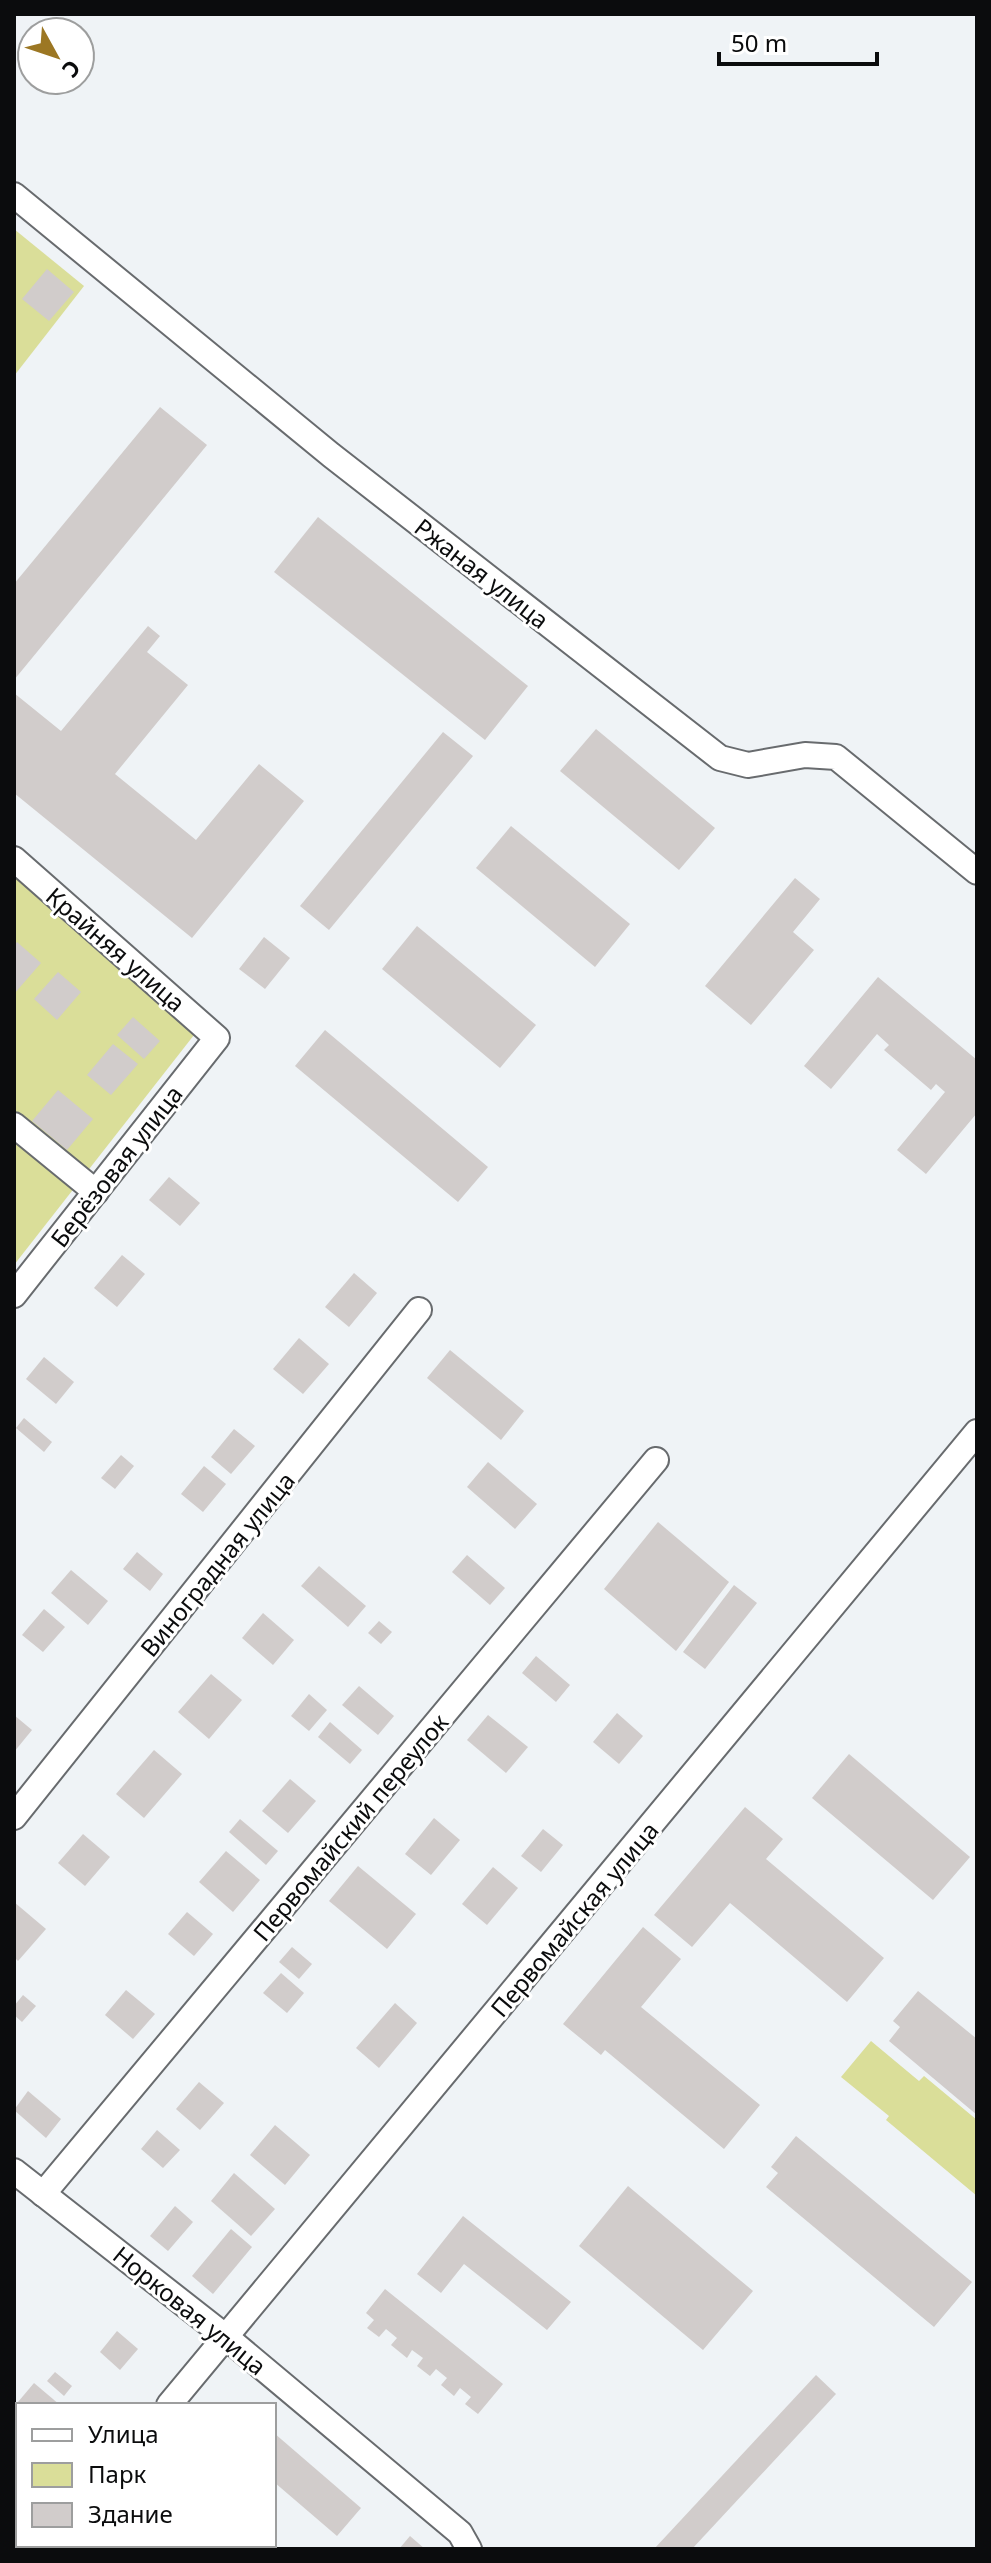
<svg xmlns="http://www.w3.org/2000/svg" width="991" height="2563" font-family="'Noto Sans',sans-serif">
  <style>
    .green { fill: #dade99 }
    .building { fill: #d1cccb }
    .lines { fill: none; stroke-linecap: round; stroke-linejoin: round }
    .street-casing { stroke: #686b6e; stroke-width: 28 }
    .street { stroke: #fff; stroke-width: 24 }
    .labels { text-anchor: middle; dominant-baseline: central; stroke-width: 6; stroke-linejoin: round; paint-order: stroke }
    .street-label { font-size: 24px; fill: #0b0c0d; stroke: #fff }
  </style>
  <rect width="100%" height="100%" fill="#eff3f6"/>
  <!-- green -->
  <g class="green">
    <polygon points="14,229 84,286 14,376"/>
    <polygon points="14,874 194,1035 14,1265"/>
    <polygon points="871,2041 919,2081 924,2076 977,2120 977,2196 886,2120 889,2116 841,2077"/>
  </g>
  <!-- building -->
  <g class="building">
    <polygon points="47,269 74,292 49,321 22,299"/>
    <polygon points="160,407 207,445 14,680 14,584"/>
    <polygon points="318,517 528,686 485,740 274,572"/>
    <polygon points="148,626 160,636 147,652 188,685 115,774 196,840 259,764 304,801 192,938 14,793 14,693 61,731"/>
    <polygon points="596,729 715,828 679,870 560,771"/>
    <polygon points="443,732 473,756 329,930 300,906"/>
    <polygon points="511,826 630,924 595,967 476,868"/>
    <polygon points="795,878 820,899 793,932 814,950 751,1025 705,986"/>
    <polygon points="417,926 536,1025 500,1068 382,969"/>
    <polygon points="264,937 290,958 265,989 239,969"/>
    <polygon points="17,942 41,963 14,994 14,946"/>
    <polygon points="58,972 81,992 57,1020 34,999"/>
    <polygon points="878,977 977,1060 977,1113 926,1174 897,1150 945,1092 936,1084 931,1090 884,1050 889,1045 877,1034 831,1089 804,1066"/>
    <polygon points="133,1017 160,1041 144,1059 117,1035"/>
    <polygon points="325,1030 488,1167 458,1202 295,1066"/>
    <polygon points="113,1044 138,1064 111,1095 87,1075"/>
    <polygon points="58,1090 93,1119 67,1150 32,1121"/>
    <polygon points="169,1177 200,1203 180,1226 149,1200"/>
    <polygon points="122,1255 145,1274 117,1307 94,1288"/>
    <polygon points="354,1273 377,1293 349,1327 325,1307"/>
    <polygon points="299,1338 329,1364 303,1394 273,1369"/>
    <polygon points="450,1350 524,1411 501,1440 427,1378"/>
    <polygon points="44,1357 74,1382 56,1404 26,1379"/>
    <polygon points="24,1418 52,1442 44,1452 16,1428"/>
    <polygon points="234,1429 255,1446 231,1474 211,1457"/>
    <polygon points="121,1455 134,1466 115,1489 101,1478"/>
    <polygon points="488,1462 537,1504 515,1529 467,1487"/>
    <polygon points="204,1466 226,1484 203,1512 181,1494"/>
    <polygon points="658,1522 729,1582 676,1651 604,1589"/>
    <polygon points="137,1552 163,1574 150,1591 123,1569"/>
    <polygon points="467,1555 505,1588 490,1605 452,1572"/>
    <polygon points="319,1566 366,1606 348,1627 301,1586"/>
    <polygon points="71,1570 108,1601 88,1625 51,1593"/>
    <polygon points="734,1585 757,1603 705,1669 683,1652"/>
    <polygon points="44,1609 65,1627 43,1652 22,1635"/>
    <polygon points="263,1613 294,1640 273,1665 242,1638"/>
    <polygon points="379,1621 392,1632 381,1644 368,1633"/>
    <polygon points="536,1656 570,1685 556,1702 522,1673"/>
    <polygon points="211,1674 242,1700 209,1739 178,1712"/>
    <polygon points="359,1686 394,1716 378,1735 342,1705"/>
    <polygon points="309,1694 327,1710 309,1731 291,1716"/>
    <polygon points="617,1713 643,1736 619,1764 593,1742"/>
    <polygon points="14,1715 32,1730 14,1752"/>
    <polygon points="488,1715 528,1747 506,1773 467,1740"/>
    <polygon points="330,1722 362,1750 350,1764 318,1737"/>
    <polygon points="154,1750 182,1774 144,1818 116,1794"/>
    <polygon points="849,1754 970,1857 933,1900 812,1798"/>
    <polygon points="290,1779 316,1801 288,1833 262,1811"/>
    <polygon points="745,1807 783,1839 766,1859 884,1958 847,2002 730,1903 692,1947 654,1915"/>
    <polygon points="434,1818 460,1840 431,1875 405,1854"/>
    <polygon points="240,1819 278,1851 266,1865 229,1832"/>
    <polygon points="543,1829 563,1845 541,1872 521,1856"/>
    <polygon points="83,1834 110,1857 85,1886 58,1863"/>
    <polygon points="226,1851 260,1880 233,1912 199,1882"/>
    <polygon points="358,1866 416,1914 387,1949 329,1901"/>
    <polygon points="493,1867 518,1888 487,1925 462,1904"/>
    <polygon points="14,1902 46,1929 18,1961 14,1957"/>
    <polygon points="187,1912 213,1934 194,1956 168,1934"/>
    <polygon points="643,1927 681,1959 641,2007 760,2105 724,2149 605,2050 601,2055 563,2024"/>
    <polygon points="292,1947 312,1964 299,1979 279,1962"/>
    <polygon points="281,1973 304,1993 287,2013 263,1993"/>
    <polygon points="126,1990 155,2014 133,2039 105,2015"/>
    <polygon points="918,1991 977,2039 977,2115 889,2041 900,2027 893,2021"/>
    <polygon points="23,1995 36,2006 22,2022 14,2015 14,2006"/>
    <polygon points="395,2003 417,2023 379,2068 356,2048"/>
    <polygon points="199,2082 224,2103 200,2130 176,2109"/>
    <polygon points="28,2091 61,2119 46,2138 14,2110"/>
    <polygon points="275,2125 310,2155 285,2185 250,2155"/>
    <polygon points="157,2130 180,2150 163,2168 141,2149"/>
    <polygon points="796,2136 972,2282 934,2327 766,2187 778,2173 771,2167"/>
    <polygon points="234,2173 275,2209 251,2236 211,2201"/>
    <polygon points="628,2186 753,2291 703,2350 579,2246"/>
    <polygon points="175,2206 193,2222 168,2251 150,2236"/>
    <polygon points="463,2216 571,2302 547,2330 464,2264 441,2293 417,2274"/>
    <polygon points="231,2229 252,2247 213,2294 192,2276"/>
    <polygon points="385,2289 503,2384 478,2414 465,2404 471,2397 460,2388 454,2396 441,2385 447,2378 436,2369 430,2376 417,2366 423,2358 412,2350 407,2358 391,2345 397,2338 386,2329 379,2337 367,2328 374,2320 366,2313"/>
    <polygon points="117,2331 138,2349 120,2370 100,2352"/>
    <polygon points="55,2372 72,2386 64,2396 47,2381"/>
    <polygon points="816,2375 836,2394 692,2549 654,2549"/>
    <polygon points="34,2383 60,2405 21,2405 18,2402"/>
    <polygon points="274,2433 361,2508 337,2536 274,2482"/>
    <polygon points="18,2449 18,2495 16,2497 14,2453"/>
    <polygon points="410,2536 425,2549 399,2549"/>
    <polygon points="201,2545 247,2545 244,2549 206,2549"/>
  </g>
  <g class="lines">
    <defs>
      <g id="street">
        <polyline points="14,195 331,455 720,758 748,765 805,755 836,757 977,872"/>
        <polyline points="14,859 217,1038 14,1295"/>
        <polyline points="14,1125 96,1192"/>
        <polyline points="14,1817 419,1310"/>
        <polyline points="14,2171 226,2337 460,2533 469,2549"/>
        <polyline points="43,2194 656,1460"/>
        <polyline points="169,2405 977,1432"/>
        <polyline points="49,2549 53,2545"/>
      </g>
    </defs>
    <!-- street casing -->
    <use href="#street" class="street-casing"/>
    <!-- street -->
    <use href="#street" class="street"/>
  </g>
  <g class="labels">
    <!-- street labels -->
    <g class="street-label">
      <text transform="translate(482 573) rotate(38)">Ржаная улица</text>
      <text transform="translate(116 949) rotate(41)">Крайняя улица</text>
      <text transform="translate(116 1166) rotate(-52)">Берёзовая улица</text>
      <text transform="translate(217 1564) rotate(-51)">Виноградная улица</text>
      <text transform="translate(350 1827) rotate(-50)">Первомайский переулок</text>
      <text transform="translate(574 1919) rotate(-50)">Первомайская улица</text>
      <text transform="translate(190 2310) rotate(39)">Норковая улица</text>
    </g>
  </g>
  <!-- border -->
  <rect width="991" height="2563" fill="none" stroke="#0b0c0d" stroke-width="32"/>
  <!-- legend -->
  <rect x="16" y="2403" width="260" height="144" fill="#ffffff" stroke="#9d9e9e" stroke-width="2"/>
  <rect x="32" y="2429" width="40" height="12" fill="#ffffff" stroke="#9d9e9e" stroke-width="2"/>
  <text x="88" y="2443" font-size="24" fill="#0b0c0d">Улица</text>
  <rect x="32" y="2463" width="40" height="24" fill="#dade99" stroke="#9d9e9e" stroke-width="2"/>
  <text x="88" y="2483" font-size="24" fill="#0b0c0d">Парк</text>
  <rect x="32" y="2503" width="40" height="24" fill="#d1cccb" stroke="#9d9e9e" stroke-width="2"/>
  <text x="88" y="2523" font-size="24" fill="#0b0c0d">Здание</text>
  <!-- north arrow -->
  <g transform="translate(56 56) rotate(130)"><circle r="38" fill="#ffffff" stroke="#9d9e9e" stroke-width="2"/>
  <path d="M0-6L14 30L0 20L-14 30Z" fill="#9c7723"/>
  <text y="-12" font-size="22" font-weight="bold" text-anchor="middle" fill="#0b0c0d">С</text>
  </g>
  <!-- scale -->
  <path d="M719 52v12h158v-12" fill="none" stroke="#0b0c0d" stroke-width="4"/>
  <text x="731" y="52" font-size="24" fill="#0b0c0d" stroke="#ffffff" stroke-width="6" paint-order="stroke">50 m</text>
</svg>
